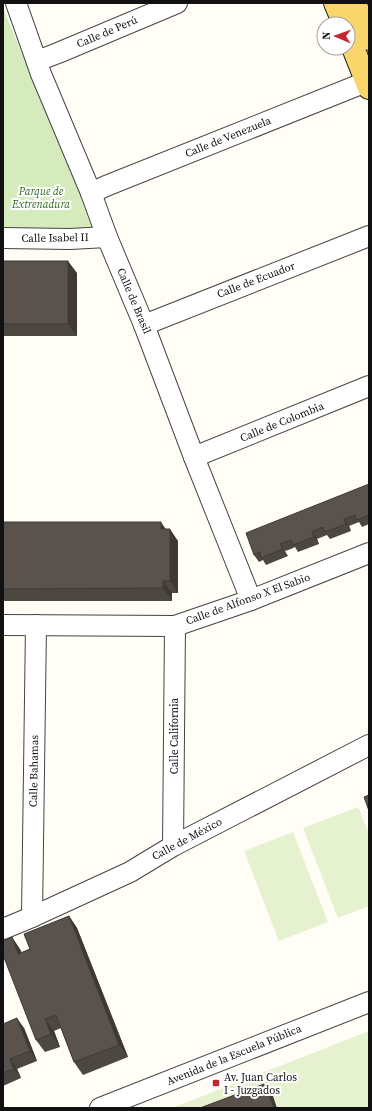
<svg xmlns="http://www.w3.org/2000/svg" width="372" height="1111" font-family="'Source Serif 4',serif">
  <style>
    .green { fill: #d5ebbd }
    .pitch { fill: #e6f2cf }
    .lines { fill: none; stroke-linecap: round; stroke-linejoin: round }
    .minor-casing { stroke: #444; stroke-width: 22 }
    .major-casing { stroke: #222; stroke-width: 24 }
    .minor { stroke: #fff; stroke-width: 20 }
    .major { stroke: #f9d66b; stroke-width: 22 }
    .wall { fill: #4d4742 }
    .shaded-wall { fill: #3f3936 }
    .building { fill: #5a524d; stroke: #3f3936 }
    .poi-dot { fill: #c4262e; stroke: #fff; stroke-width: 1.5 }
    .labels { text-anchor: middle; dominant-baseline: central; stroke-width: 4; stroke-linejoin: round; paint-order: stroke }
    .street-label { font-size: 11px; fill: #111; stroke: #fff }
    .park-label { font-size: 11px; font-style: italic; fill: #2f6b1f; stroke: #fff }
    .poi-label { font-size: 11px; fill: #111; stroke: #fff; text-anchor: start }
  </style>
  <rect width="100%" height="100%" fill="#fffdf5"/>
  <!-- green -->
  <polygon class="green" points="3,8 97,235 3,235"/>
  <!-- pitch -->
  <g class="pitch">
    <polygon points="358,807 369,834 369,906 338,918 303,828"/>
    <polygon points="293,832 328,922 279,941 244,851"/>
    <polygon points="369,1031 369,1108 172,1108"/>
  </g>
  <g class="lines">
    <defs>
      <g id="minor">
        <polyline points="16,3 41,74 91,193 107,237 144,325 194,457 251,600"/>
        <polyline points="37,61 58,53 177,3"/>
        <polyline points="91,193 106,186 366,82"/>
        <polyline points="3,238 70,239 107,237"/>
        <polyline points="144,325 369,236"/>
        <polyline points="194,457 369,386"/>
        <polyline points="3,625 175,626 251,600 369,553"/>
        <polyline points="173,846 175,626"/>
        <polyline points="32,917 36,625"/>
        <polyline points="3,929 32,917 130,872 173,846 369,745"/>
        <polyline points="100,1108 369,1002"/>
      </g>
      <g id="major">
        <polyline points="335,3 344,24"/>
        <polyline points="355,3 369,39"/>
        <polyline points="348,35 369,88"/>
      </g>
    </defs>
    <!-- minor casing -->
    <use href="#minor" class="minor-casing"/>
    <!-- major casing -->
    <use href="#major" class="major-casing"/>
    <!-- minor -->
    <use href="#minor" class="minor"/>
    <!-- major -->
    <use href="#major" class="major"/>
  </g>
  <!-- wall -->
  <g class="wall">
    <polygon points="3,261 77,273 77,336 3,336"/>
    <polygon points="369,484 369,524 362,527 359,522 349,526 351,531 330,539 327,535 317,539 319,544 298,552 295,547 291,549 285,551 288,556 266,565 263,560 259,562 254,555"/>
    <polygon points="3,522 166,529 178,541 178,593 172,593 172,601 3,601"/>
    <polygon points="69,916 77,928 128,1057 83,1075 74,1062 61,1028 54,1031 60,1047 45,1052 36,1040 20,949 22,953 30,949"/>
    <polygon points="3,1024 24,1028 37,1061 17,1069 21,1078 3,1086"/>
  </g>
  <!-- shaded-wall -->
  <g class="shaded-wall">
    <polygon points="68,261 77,273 77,336 68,324"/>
    <polygon points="344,519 349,526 351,531 346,524"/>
    <polygon points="161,522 169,534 161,529"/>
    <polygon points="170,529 178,541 178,593 170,581"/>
    <polygon points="312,532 317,539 319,544 314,537"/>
    <polygon points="163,581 172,593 172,601 163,588"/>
    <polygon points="69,916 77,928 128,1057 119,1045"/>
    <polygon points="12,937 20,949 27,966 18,954"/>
    <polygon points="17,1018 24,1028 37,1061 30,1051"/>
    <polygon points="45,1019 54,1031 60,1047 51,1034"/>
    <polygon points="10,1059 17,1069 21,1078 14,1069"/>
    <polygon points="264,1084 273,1096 277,1108 274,1108"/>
  </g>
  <!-- building -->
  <g class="building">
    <rect x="3" y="261" width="65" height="63"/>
    <polygon points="369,484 369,515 357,520 355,515 344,519 346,524 325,532 323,527 312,532 314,537 293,545 291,540 286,542 280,544 283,549 261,558 260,552 254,555 246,533"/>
    <polygon points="3,522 161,522 161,529 170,529 170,581 163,581 163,588 3,589"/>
    <polygon points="369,795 369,811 364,797"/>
    <polygon points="69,916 119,1045 74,1062 56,1015 45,1019 51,1034 36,1040 3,955 3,941 12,937 18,954 30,949 24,934"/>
    <polygon points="17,1018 30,1051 10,1059 14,1069 3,1073 3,1024"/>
    <polygon points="264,1084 274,1108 200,1108"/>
  </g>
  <!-- markers -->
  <rect class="poi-dot" x="212" y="1079" width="8" height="8" rx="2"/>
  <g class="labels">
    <!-- street labels -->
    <g class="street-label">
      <text transform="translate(107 32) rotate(-23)">Calle de Perú</text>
      <text transform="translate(228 137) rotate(-22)">Calle de Venezuela</text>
      <text transform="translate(55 238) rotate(-1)">Calle Isabel II</text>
      <text transform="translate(256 280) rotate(-21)">Calle de Ecuador</text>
      <text transform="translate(134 301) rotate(67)">Calle de Brasil</text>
      <text transform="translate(282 422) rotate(-22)">Calle de Colombia</text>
      <text transform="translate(248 599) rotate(-20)">Calle de Alfonso X El Sabio</text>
      <text transform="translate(174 736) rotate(-90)">Calle California</text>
      <text transform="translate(34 771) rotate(-89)">Calle Bahamas</text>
      <text transform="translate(187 839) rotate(-28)">Calle de México</text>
      <text transform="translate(234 1055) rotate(-22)">Avenida de la Escuela Pública</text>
    </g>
    <!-- park labels -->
    <g class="park-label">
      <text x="41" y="191">Parque de<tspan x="41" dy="13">Extrenadura</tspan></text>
    </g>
    <!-- poi labels -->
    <g class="poi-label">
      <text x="224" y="1077">Av. Juan Carlos<tspan x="224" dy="13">I - Juzgados</tspan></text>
    </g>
  </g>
  <!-- border -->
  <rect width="372" height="1111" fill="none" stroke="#111111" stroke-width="8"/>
  <!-- north arrow -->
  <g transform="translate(336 36) rotate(272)"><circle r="19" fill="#ffffff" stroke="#a0a0a0"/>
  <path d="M0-3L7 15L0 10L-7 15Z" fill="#c4262e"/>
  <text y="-6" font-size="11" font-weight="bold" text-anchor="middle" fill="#111111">N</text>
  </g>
</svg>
